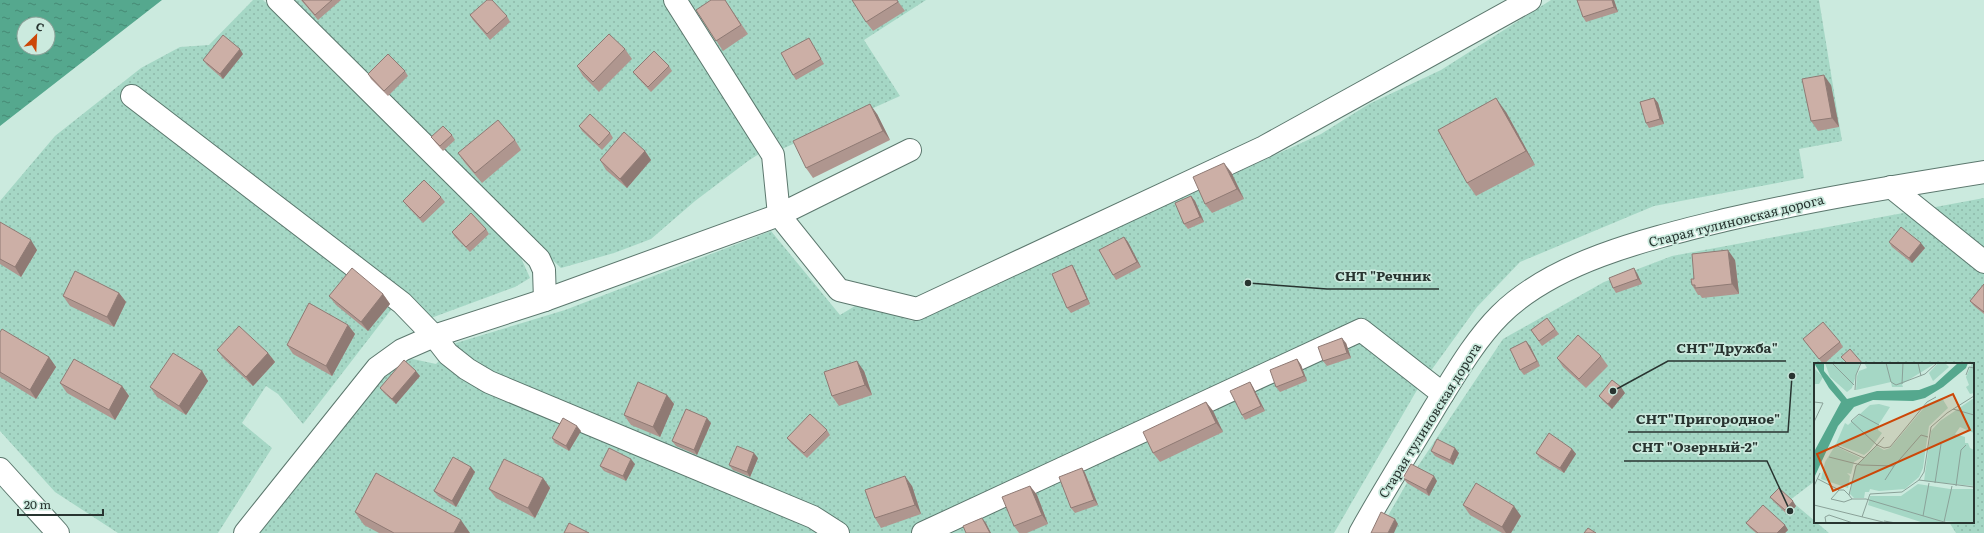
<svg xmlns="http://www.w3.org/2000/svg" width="1984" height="533" font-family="Literata,serif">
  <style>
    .green { fill: url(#green-dots) }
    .water { fill: url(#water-ripples); fill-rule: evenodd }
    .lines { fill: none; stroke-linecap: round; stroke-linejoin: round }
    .minor-casing { stroke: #5c786e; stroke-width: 24 }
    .minor { stroke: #fff; stroke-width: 22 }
    .wall { fill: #af968f }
    .shaded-wall { fill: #8f7a74 }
    .building { fill: #ccafa6; stroke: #8f7a74 }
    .labels { text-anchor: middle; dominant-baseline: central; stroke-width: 3.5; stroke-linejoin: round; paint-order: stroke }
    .street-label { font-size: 13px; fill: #283430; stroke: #cbeade }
    .inset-road { fill: none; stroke: #8aa198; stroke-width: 1 }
    .view { fill: #cc4708; fill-opacity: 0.15; stroke: #cc4708; stroke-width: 2 }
    .inset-edge { fill: none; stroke: #283430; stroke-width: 2 }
    .leader { fill: none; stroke: #283430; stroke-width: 1.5 }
    .callout-dot { fill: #283430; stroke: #cbeade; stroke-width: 1.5 }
    .callout-label { font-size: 14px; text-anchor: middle; font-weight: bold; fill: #283430; stroke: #cbeade; stroke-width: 3.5; stroke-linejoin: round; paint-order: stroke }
  </style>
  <defs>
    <pattern id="green-dots" width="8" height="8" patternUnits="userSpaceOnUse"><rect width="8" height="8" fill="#a5d7c5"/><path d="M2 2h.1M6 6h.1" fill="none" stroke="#8eb9aa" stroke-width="1.8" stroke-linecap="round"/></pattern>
    <pattern id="water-ripples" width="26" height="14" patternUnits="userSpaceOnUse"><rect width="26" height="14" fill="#55a88e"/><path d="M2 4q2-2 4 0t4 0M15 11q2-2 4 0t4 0" fill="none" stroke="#468a74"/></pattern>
  </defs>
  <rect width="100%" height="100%" fill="#cbeade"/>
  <!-- green -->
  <g class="green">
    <polygon points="253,0 263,0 518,251 530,278 515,287 431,318 394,306 303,424 278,394 266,386 242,423 272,448 218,533 118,533 55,492 0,431 0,201 55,136 141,68 180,47 209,45"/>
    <polygon points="288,0 926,0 864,40 900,96 773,153 770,147 748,161 695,201 651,239 614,253 561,268 415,129"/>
    <polygon points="1551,0 1819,0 1842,141 1799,149 1804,178 1654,206 1520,262 1477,307 1417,390 1334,533 260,533 399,356 436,364 456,343 565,310 771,231 840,315 860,303 912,321 1321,134 1369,104 1441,70"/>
    <polygon points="1984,198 1984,533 1956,533 1949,522 1973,522 1973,364 1815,364 1815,481 1790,500 1829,533 1378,533 1408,481 1503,339 1604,282 1672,256"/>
  </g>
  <!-- water -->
  <path class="water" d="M0,0h162l-162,126zM24,24h24v24h-24z"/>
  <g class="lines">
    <defs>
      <g id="minor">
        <polyline points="278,0 539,259 544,270 545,300"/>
        <polyline points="675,0 773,155 779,215 910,150"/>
        <polyline points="132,96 402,303 434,336 448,354 467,369 489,382 813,517 838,533"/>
        <polyline points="1891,187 1984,262"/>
        <polyline points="0,469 58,533"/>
        <polyline points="245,533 377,368 402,350 434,336 545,300 779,215 839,290 917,309 1264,147 1530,0"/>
        <polyline points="923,533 1361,330 1443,394"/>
        <path d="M1360,533c24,-43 50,-84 75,-126 20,-32 39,-66 65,-92 55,-55 152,-77 225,-95 86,-20 172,-34 259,-48"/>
      </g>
    </defs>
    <!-- minor casing -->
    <use href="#minor" class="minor-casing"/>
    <!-- minor -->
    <use href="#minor" class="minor"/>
  </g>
  <!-- wall -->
  <g class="wall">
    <polygon points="301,0 341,0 318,20"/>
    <polygon points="725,0 748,34 723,51 696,10"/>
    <polygon points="897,0 905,11 873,31 866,22"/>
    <polygon points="1614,0 1618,12 1586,22 1583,17"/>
    <polygon points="470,15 507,16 510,22 490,40 473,20"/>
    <polygon points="809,38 824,64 796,80 793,75"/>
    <polygon points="625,49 632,59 599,92 583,76 577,66"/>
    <polygon points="243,54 223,79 207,65 203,60"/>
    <polygon points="669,66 672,71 651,92 637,77 633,72"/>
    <polygon points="405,71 408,76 388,96 371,79 368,74"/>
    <polygon points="1831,85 1839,127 1818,131 1811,121"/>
    <polygon points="1654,98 1658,103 1664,124 1649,128 1646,123"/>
    <polygon points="1506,112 1535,165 1476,196 1467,183"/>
    <polygon points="877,114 890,140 813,178 806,168"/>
    <polygon points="579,126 610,133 613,138 602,150 582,131"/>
    <polygon points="452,135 455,140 443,151 435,142 431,137"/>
    <polygon points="515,140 521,150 482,183 465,163 458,153"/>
    <polygon points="645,151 651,160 627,188 606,170 600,160"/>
    <polygon points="1231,172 1244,199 1212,213 1205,204"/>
    <polygon points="1191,196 1195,201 1204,222 1188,229 1184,224"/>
    <polygon points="441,197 445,202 423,223 407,206 403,201"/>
    <polygon points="0,222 37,250 21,277 0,264"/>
    <polygon points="486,229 489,234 470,252 455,237 452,232"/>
    <polygon points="1124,237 1128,242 1141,267 1116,280 1113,275"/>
    <polygon points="1889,242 1925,248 1912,263 1892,247"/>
    <polygon points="1735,260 1739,294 1702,298 1700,295 1698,295 1692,285 1694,279"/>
    <polygon points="1072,265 1075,270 1090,304 1071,313 1067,308"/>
    <polygon points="1637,273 1642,284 1616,293 1613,288"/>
    <polygon points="1984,284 1984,314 1974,306 1970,301"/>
    <polygon points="119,293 126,302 114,327 70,306 63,296"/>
    <polygon points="383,294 390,304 368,331 336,305 329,296"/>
    <polygon points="1547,318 1559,334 1542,346 1531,330"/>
    <polygon points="348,325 355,334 332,376 293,354 287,345"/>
    <polygon points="0,332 49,357 56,367 36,399 0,377"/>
    <polygon points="1803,339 1840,342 1843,347 1824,364 1823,364"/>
    <polygon points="1346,343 1351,358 1327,366 1323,361"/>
    <polygon points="1530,346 1540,366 1524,375 1520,370"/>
    <polygon points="217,350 268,353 275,362 253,386 224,359"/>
    <polygon points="1601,356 1608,366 1586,388 1563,367 1557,358"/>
    <polygon points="1297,359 1301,365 1307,381 1280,392 1276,387"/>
    <polygon points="202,371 208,381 186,415 157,397 150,387"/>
    <polygon points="864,371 872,395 839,406 832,396"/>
    <polygon points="420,376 396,404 384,393 380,388"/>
    <polygon points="1250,382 1253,387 1265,411 1245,420 1242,415"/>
    <polygon points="60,383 122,386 129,396 115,420 67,393"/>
    <polygon points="1625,393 1612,409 1603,401 1599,396"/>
    <polygon points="667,395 674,404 660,437 631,425 624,415"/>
    <polygon points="1206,402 1213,411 1223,432 1160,462 1153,453"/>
    <polygon points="711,423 697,455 676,446 672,441"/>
    <polygon points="827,430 830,435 807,458 791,443 787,438"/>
    <polygon points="581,431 569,451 555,443 552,438"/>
    <polygon points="1572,449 1576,454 1564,473 1540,458 1536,453"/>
    <polygon points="1431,451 1459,453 1453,465 1435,456"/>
    <polygon points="758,458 750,477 733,470 729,465"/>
    <polygon points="635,464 626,481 604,471 600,466"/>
    <polygon points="471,467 475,472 456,507 438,496 434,491"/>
    <polygon points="1082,468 1085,473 1098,505 1075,513 1071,508"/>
    <polygon points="543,478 550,488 535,518 496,498 489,489"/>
    <polygon points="1403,478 1437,481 1429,496 1407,483"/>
    <polygon points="912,486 921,514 881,528 875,518"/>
    <polygon points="1030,486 1037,495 1048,524 1027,533 1019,533 1014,526"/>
    <polygon points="1770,497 1796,506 1788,515 1774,502"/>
    <polygon points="1463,505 1521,516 1511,533 1502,533 1470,515"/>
    <polygon points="355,512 470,533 379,533 364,525"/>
    <polygon points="1746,523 1785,525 1788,530 1785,533 1756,533 1750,528"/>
  </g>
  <!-- shaded-wall -->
  <g class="shaded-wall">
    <polygon points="1612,0 1614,0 1618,12 1614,7"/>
    <polygon points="240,49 243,54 223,79 220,74"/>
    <polygon points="1824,75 1831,85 1839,127 1832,118"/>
    <polygon points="1496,98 1506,112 1535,165 1526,151"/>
    <polygon points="1654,98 1658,103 1664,124 1660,119"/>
    <polygon points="870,104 877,114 890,140 883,131"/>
    <polygon points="645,151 651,160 627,188 620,179"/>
    <polygon points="1224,163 1231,172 1244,199 1237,189"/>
    <polygon points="1191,196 1195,201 1204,222 1200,217"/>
    <polygon points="1124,237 1128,242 1141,267 1137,262"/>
    <polygon points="31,240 37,250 21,277 15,267"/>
    <polygon points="1921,243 1925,248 1912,263 1909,258"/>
    <polygon points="1728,250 1735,260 1739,294 1732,284"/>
    <polygon points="1072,265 1075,270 1090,304 1087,299"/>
    <polygon points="1634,268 1637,273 1642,284 1638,279"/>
    <polygon points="119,293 126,302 114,327 107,317"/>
    <polygon points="383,294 390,304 368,331 361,322"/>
    <polygon points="348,325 355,334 332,376 326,366"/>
    <polygon points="1342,338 1346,343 1351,358 1347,353"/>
    <polygon points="1526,341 1530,346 1540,366 1537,361"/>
    <polygon points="268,353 275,362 253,386 246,377"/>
    <polygon points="49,357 56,367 36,399 30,390"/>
    <polygon points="1297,359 1301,365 1307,381 1304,376"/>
    <polygon points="857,361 864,371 872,395 865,385"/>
    <polygon points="202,371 208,381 186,415 179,406"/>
    <polygon points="416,371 420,376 396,404 392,399"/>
    <polygon points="1250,382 1253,387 1265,411 1261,406"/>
    <polygon points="122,386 129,396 115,420 109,410"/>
    <polygon points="1621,387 1625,393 1612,409 1608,404"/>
    <polygon points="667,395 674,404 660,437 653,427"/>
    <polygon points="1206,402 1213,411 1223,432 1216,423"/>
    <polygon points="707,418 711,423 697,455 694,450"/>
    <polygon points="577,426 581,431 569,451 566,446"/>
    <polygon points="1455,448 1459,453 1453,465 1450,460"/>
    <polygon points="1572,449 1576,454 1564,473 1560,468"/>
    <polygon points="754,453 758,458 750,477 747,472"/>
    <polygon points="631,459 635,464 626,481 623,476"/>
    <polygon points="471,467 475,472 456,507 452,501"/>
    <polygon points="1082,468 1085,473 1098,505 1094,500"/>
    <polygon points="905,476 912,486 921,514 915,505"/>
    <polygon points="1434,476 1437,481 1429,496 1426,490"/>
    <polygon points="543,478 550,488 535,518 528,508"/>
    <polygon points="1030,486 1037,495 1048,524 1042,515"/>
    <polygon points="1793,501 1796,506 1788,515 1785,510"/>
    <polygon points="1514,506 1521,516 1511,533 1506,533 1502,527"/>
    <polygon points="982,518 986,523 991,533 990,533"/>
    <polygon points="1395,519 1398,524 1394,533 1388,533"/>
    <polygon points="461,520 470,533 454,533"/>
    <polygon points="1785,525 1788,530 1785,533 1777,533"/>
  </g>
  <!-- building -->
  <g class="building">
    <polygon points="302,0 332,0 315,15"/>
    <polygon points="487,0 492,0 507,16 487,34 470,15"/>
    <polygon points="711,0 725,0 741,25 716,41 696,10"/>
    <polygon points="852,0 897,0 898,2 866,22"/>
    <polygon points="1577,0 1612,0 1614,7 1583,17"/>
    <polygon points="609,34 625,49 593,82 577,66"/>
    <polygon points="223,35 240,49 220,74 203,60"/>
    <polygon points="809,38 821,59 793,75 781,53"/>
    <polygon points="654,51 669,66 648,87 633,72"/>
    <polygon points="388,54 405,71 384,91 368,74"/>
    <polygon points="1824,75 1832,118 1811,121 1802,79"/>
    <polygon points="1496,98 1526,151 1467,183 1438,130"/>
    <polygon points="1654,98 1660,119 1646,123 1640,102"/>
    <polygon points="870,104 883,131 806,168 793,141"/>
    <polygon points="590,114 610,133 599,145 579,126"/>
    <polygon points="498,120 515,140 475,173 458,153"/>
    <polygon points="443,126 452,135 440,146 431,137"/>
    <polygon points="624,132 645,151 620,179 600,160"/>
    <polygon points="1224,163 1237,189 1205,204 1193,177"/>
    <polygon points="424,180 441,197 420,218 403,201"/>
    <polygon points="1191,196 1200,217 1184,224 1175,203"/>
    <polygon points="471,213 486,229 466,247 452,232"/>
    <polygon points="0,222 31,240 15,267 0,259"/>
    <polygon points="1901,227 1921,243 1909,258 1889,242"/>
    <polygon points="1124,237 1137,262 1113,275 1099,250"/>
    <polygon points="1728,250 1732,284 1695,288 1695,285 1692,285 1691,279 1694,279 1692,254"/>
    <polygon points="1072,265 1087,299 1067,308 1052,274"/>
    <polygon points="352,268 383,294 361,322 329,296"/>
    <polygon points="1634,268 1638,279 1613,288 1609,278"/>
    <polygon points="75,271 119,293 107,317 63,296"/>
    <polygon points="1984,284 1984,312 1970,301"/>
    <polygon points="309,303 348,325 326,366 287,345"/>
    <polygon points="1547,318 1555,329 1539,341 1531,330"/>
    <polygon points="1823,322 1840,342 1819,359 1803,339"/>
    <polygon points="239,326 268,353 246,377 217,350"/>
    <polygon points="2,329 49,357 30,390 0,372 0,332"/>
    <polygon points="1578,335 1601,356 1579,379 1557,358"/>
    <polygon points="1342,338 1347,353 1323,361 1318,347"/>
    <polygon points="1526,341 1537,361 1520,370 1510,349"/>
    <polygon points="1850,349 1863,364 1848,364 1841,357"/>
    <polygon points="173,353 202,371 179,406 150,387"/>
    <polygon points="74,359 122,386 109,410 60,383"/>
    <polygon points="1297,359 1304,376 1276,387 1270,370"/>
    <polygon points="404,360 416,371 392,399 380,388"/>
    <polygon points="857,361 865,385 832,396 824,372"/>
    <polygon points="1612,380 1621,387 1608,404 1599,396"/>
    <polygon points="638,382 667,395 653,427 624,415"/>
    <polygon points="1250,382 1261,406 1242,415 1230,391"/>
    <polygon points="1206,402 1216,423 1153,453 1143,432"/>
    <polygon points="686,409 707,418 694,450 672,441"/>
    <polygon points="810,414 827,430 804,453 787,438"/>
    <polygon points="563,418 577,426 566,446 552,438"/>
    <polygon points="1549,433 1572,449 1560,468 1536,453"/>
    <polygon points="1437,439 1455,448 1450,460 1431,451"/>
    <polygon points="737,446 754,453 747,472 729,465"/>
    <polygon points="609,448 631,459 623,476 600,466"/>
    <polygon points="453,457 471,467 452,501 434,491"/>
    <polygon points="504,459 543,478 528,508 489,489"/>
    <polygon points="1411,464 1434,476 1426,490 1403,478"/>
    <polygon points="1082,468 1094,500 1071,508 1059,477"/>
    <polygon points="376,473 461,520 454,533 394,533 355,512"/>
    <polygon points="905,476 915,505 875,518 865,490"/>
    <polygon points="1476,483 1514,506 1502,527 1463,505"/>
    <polygon points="1030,486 1042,515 1014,526 1002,497"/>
    <polygon points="1779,488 1793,501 1785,510 1770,497"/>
    <polygon points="1763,505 1785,525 1777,533 1758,533 1746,523"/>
    <polygon points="1381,512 1395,519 1388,533 1371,533"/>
    <polygon points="982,518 990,533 966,533 963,526"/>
    <polygon points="569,523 589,533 564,533"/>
    <polygon points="1588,528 1596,533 1584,533"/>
  </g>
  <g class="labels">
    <!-- street labels -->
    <g class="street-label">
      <text transform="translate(1736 220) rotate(-14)">Старая тулиновская дорога</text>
      <text transform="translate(1429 420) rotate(-58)">Старая тулиновская дорога</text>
    </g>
  </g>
  <!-- overview -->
  <g transform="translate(1814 363)">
    <rect width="160" height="160" fill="#cbeade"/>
    <path d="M11,0h35l-8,25 -5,4 -17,-15zM50,0h72l-34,21 1,3h-11l-1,-5 -35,8 1,-14 2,-5 8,-3zM124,0h7l4,4 -16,14 -4,-8zM158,0h2v30l-4,1 -4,-7 3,-2 -3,-8zM0,5l9,9 -4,7h-5zM128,35l6,10 -19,18 -6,42 -4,9 -14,12 -26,2 -9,-2 -1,3h-4l-1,6h-10l-4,-4 5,-28 22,-20 7,4 6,-2 37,-44zM160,35v35l-14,-6 -5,7 10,3v6h3l2,5 4,2v36l-50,-5 7,-50 9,-10zM65,41l11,3 -11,17 -1,6 4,3 -13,18 -5,4 -28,-11 9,-21 3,2 22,-20zM21,83l26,12 -7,4 -3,12 -4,-1 3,3 -2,12 -27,-9 4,-17zM104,121l32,5h24v34l-33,-2 -1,2h-16l-56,-18 2,-9h31z" fill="#a5d7c5"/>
    <path d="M0,0h10v8l23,28 30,-8 42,-1 16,-6 23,-21h10l-2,5 -23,19 -18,11 -12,3 -40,-1 -19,7 -16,19 -24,52 1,-28 26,-48 -12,-14z" fill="#55a88e"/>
    <path class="inset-road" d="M18,0l22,22M72,0l5,19 5,3 29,-11 12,-11M104,0l3,13M152,12l3,-8 5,1M88,21l1,-21M41,27l1,-15 5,-12M122,34l-9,5 -37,45 -6,1 -7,-3 -21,21 -7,29 3,4h14l78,23M0,39l9,1 -9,19M139,46l21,6M65,62l-20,-11 -8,7 26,24 7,-8M21,82l29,13M15,94l32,8 33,1 27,-31 7,2M4,116l21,11M71,117l9,-14M105,117l55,7M121,120l6,-39M0,123l6,-13M142,123l5,-36 5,-5M35,132l-5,-5h-5l-8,9 13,3 8,-3M0,142l73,18M109,153l6,-33M48,154l8,-23 32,-2 17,-12 5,-8 7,-45 16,-14 27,-17M70,158l12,2M12,160l-1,-6 4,-2 24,8M135,160l-5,-1 8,-36"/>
    <path class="view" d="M139,31l17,36 -137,61 -16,-37z"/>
    <rect width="160" height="160" class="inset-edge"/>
  </g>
  <!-- callouts -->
  <path class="leader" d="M1248 283L1327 289H1439M1613 391L1668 361H1786M1792 376L1788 432H1628M1790 511L1767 461H1624"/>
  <g class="callout-dot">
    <circle cx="1248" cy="283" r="4"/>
    <circle cx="1613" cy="391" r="4"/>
    <circle cx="1792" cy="376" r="4"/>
    <circle cx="1790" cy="511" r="4"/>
  </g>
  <g class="callout-label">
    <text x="1383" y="281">СНТ "Речник</text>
    <text x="1727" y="353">СНТ"Дружба"</text>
    <text x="1708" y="424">СНТ"Пригородное"</text>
    <text x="1695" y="452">СНТ "Озерный-2"</text>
  </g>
  <!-- north arrow -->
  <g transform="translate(36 36) rotate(24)"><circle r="19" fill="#cbeade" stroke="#8aa198"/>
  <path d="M0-3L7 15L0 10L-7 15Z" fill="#cc4708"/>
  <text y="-6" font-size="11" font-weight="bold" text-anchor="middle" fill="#283430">С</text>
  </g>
  <!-- scale -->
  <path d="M18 509v6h85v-6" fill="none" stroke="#283430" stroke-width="2"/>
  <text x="24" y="509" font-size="12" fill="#283430" stroke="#cbeade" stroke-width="3" paint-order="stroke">20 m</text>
</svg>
